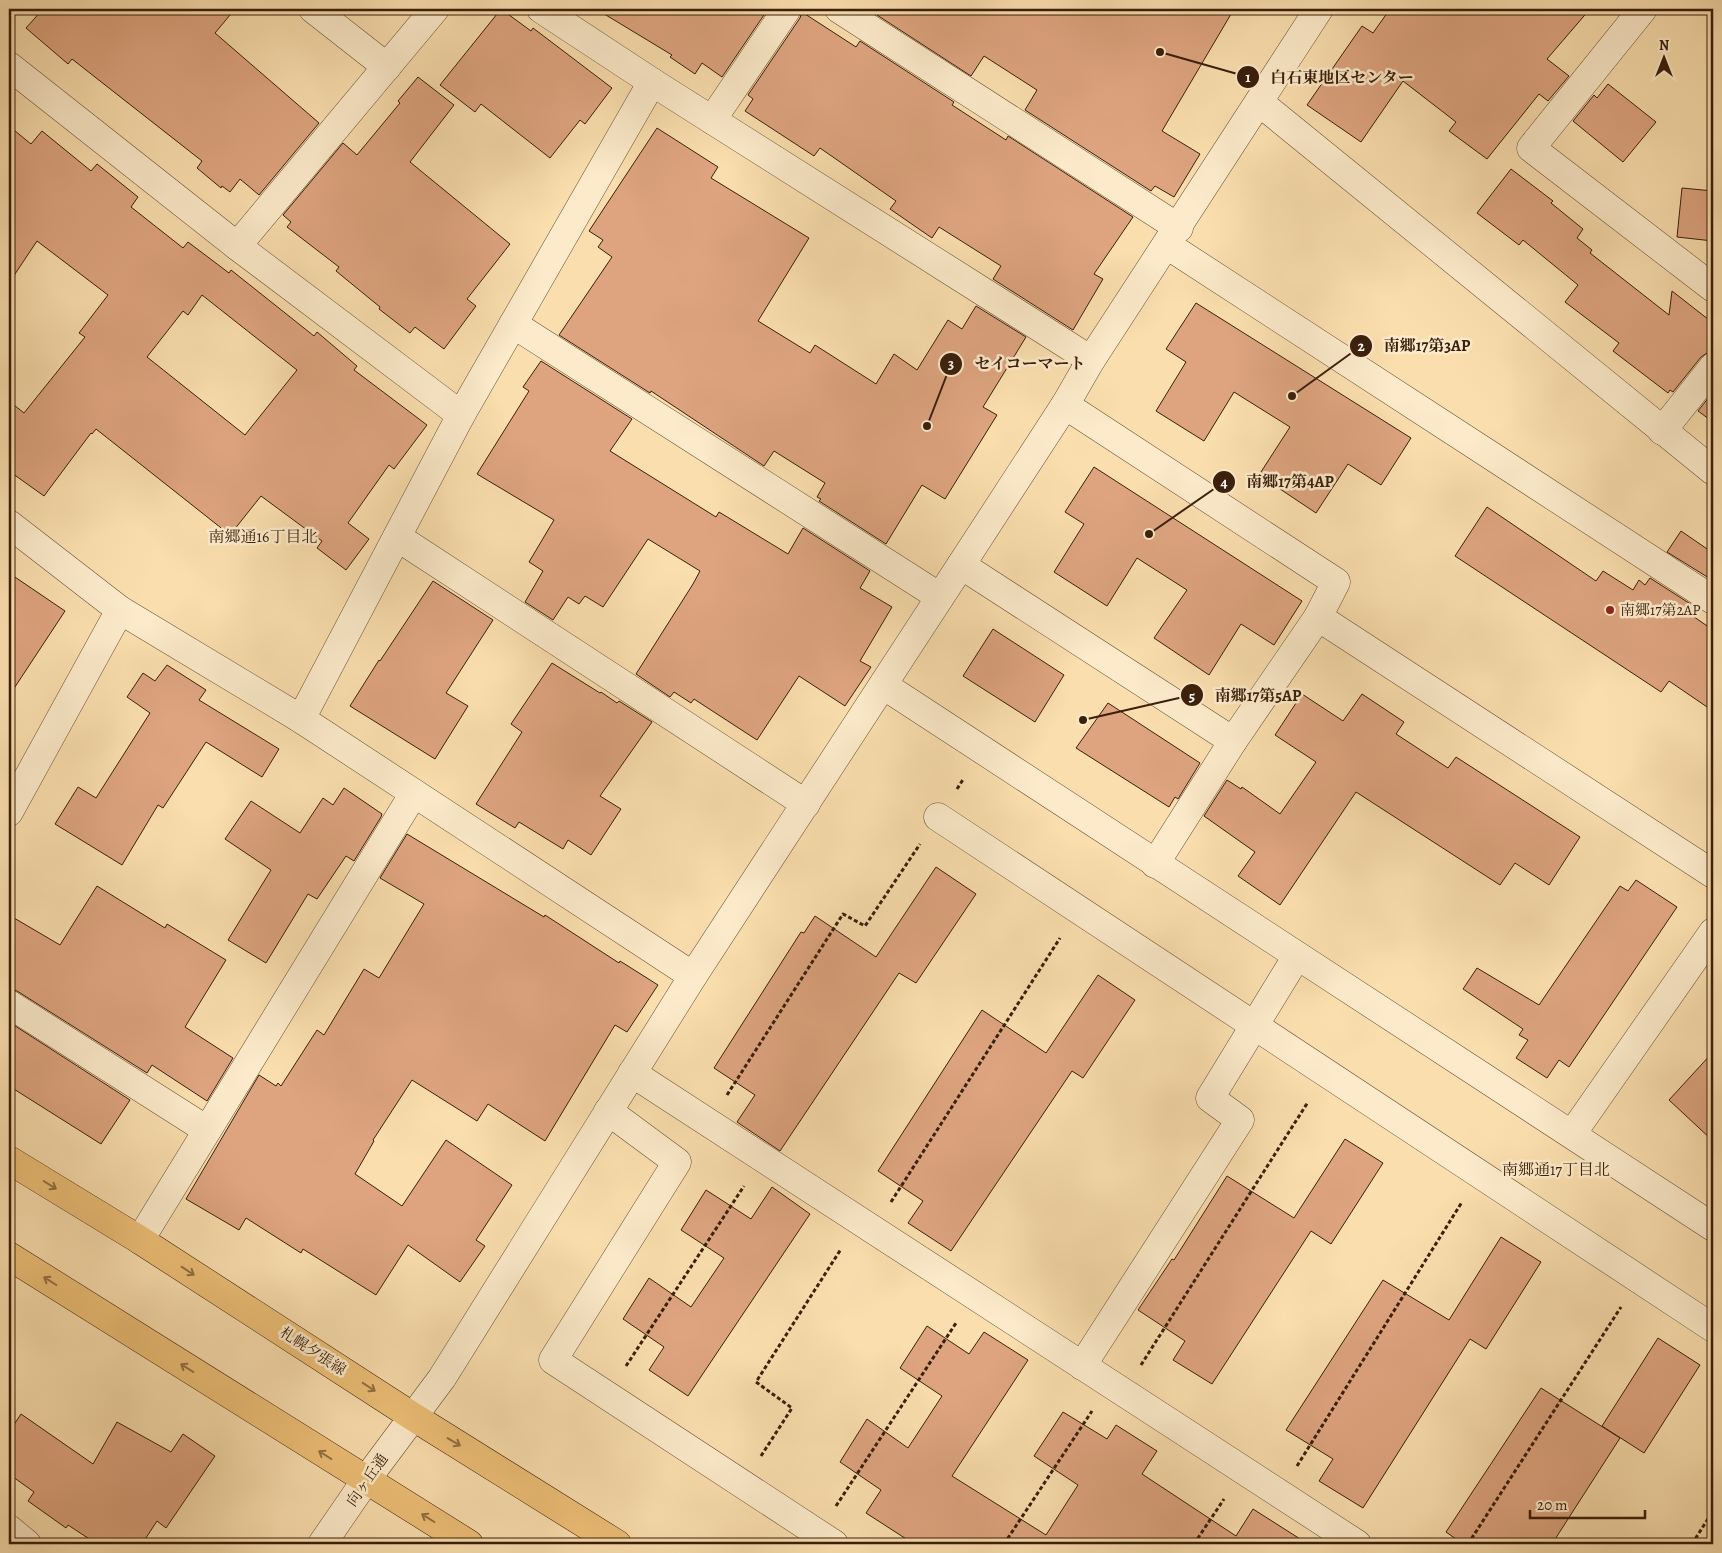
<svg xmlns="http://www.w3.org/2000/svg" width="1722" height="1553" font-family="Alegreya,'Noto Serif JP',serif">
  <style>
    .building { fill: #dda47f; stroke: #3a1f0b; fill-rule: evenodd }
    .lines { fill: none; stroke-linecap: round; stroke-linejoin: round }
    .minor-casing { stroke: #6a4f34; stroke-width: 29 }
    .major-casing { stroke: #3a1f0b; stroke-width: 29 }
    .path { stroke: #3a1f0b; stroke-width: 3; stroke-dasharray: 4 2.5; stroke-linecap: butt }
    .minor { stroke: #fceaca; stroke-width: 28 }
    .major { stroke: #edbf77; stroke-width: 28 }
    .oneway { stroke: #946f41 }
    .poi-dot { fill: #8f2418; stroke: #fceaca; stroke-width: 2 }
    .labels { text-anchor: middle; dominant-baseline: central; stroke-width: 5; stroke-linejoin: round; paint-order: stroke }
    .poi-label { font-size: 15px; fill: #3a1f0b; stroke: #fceaca; text-anchor: start }
    .street-label { font-size: 15px; fill: #3a1f0b; stroke: #fceaca }
    .neighbourhood-label { font-size: 16px; fill: #3a1f0b; stroke: #fceaca }
    .leader { fill: none; stroke: #3a1f0b; stroke-width: 2 }
    .callout-dot { fill: #3a1f0b; stroke: #fceaca; stroke-width: 2 }
    .mark-label { font-size: 15px; text-anchor: middle; font-weight: bold; fill: #fff }
    .callout-label { font-size: 16px; text-anchor: middle; font-weight: bold; fill: #3a1f0b; stroke: #fceaca; stroke-width: 5; stroke-linejoin: round; paint-order: stroke }
  </style>
  <rect width="100%" height="100%" fill="#fadeae"/>
  <filter id="stains"><feTurbulence type="fractalNoise" baseFrequency=".004" numOctaves="4"/><feColorMatrix values="0 0 0 0 .2 0 0 0 0 .09 0 0 0 0 .02 0 0 0 .5 -.17"/></filter>
  <radialGradient id="worn" r=".72"><stop offset=".6" stop-color="#630" stop-opacity="0"/><stop offset="1" stop-color="#630" stop-opacity=".3"/></radialGradient>
  <!-- building -->
  <g class="building">
    <polygon points="43,9 235,9 215,33 319,123 259,195 240,179 230,192 222,186 221,188 197,168 202,161 72,59 68,64 26,28"/>
    <polygon points="501,9 531,31 533,28 612,88 585,124 580,120 550,158 481,104 475,112 440,85"/>
    <polygon points="596,9 768,9 722,77 702,63 695,74 670,57 672,55"/>
    <polygon points="882,9 1234,9 1162,131 1200,154 1174,197 1155,186 1151,191 1025,110 1037,90 984,56 971,76 877,15"/>
    <polygon points="1390,9 1590,9 1547,59 1569,76 1548,101 1539,94 1487,159 1449,131 1456,122 1403,81 1361,142 1307,105 1362,26 1373,33"/>
    <polygon points="802,12 856,47 860,41 954,102 952,105 1006,140 1008,136 1133,217 1094,274 1103,279 1073,330 993,279 1001,266 939,227 932,238 890,209 896,201 820,148 814,156 745,111 753,99 748,95 800,18"/>
    <polygon points="418,77 454,105 410,162 510,244 467,299 476,306 444,349 415,327 410,333 379,309 380,307 336,271 339,267 287,227 291,222 283,215 343,143 357,155 400,103 398,101"/>
    <polygon points="1608,84 1656,122 1623,162 1573,121 1594,95 1597,98"/>
    <path d="M9,126l22,18 11,-13 49,40 6,-7 41,33 -7,10 52,41 5,-6 41,31 2,-3 83,66 3,-4 40,34 -3,4 73,55 -33,44 -5,-4 -41,58 21,16 -23,31 -29,-22 5,-7 -61,-45 -31,39 -134,-106 -4,5 -1,-1 -47,63 -35,-25v-70l15,12 61,-76 -6,-4 29,-38 -71,-54 -28,42zM202,295l95,75 -52,65 -98,-78 36,-46 5,4z"/>
    <polygon points="657,128 718,167 711,178 809,238 758,321 810,353 815,345 876,384 894,354 917,370 948,320 962,329 976,306 1026,337 983,407 997,415 945,499 922,485 886,544 819,501 821,499 817,497 825,483 774,451 764,466 651,391 650,393 559,335 612,257 598,247 603,240 589,231"/>
    <polygon points="1511,169 1553,201 1551,203 1583,229 1577,238 1592,250 1590,253 1669,315 1672,291 1713,323 1713,352 1707,353 1701,357 1673,392 1670,390 1668,393 1613,351 1619,343 1565,302 1578,285 1523,240 1519,245 1477,213"/>
    <polygon points="1682,188 1713,191 1713,241 1677,237"/>
    <polygon points="1196,303 1411,438 1381,485 1348,464 1316,513 1259,475 1290,427 1234,392 1204,441 1156,411 1186,362 1166,349"/>
    <polygon points="541,361 632,419 610,451 716,517 719,512 788,554 803,528 870,571 860,588 892,607 860,661 871,667 845,706 799,676 757,740 694,699 691,703 674,692 670,697 636,674 693,584 700,571 648,539 603,607 585,596 579,604 568,597 553,620 525,602 543,571 529,562 554,520 477,474 529,391 523,387"/>
    <polygon points="1713,392 1713,422 1698,411"/>
    <polygon points="1094,467 1302,601 1274,645 1241,624 1209,675 1154,638 1187,590 1137,558 1107,606 1054,572 1084,524 1065,512"/>
    <polygon points="1487,507 1596,581 1603,571 1633,590 1639,580 1645,585 1650,578 1692,605 1687,612 1713,630 1713,711 1669,681 1661,692 1455,556"/>
    <polygon points="1681,531 1713,553 1713,571 1709,578 1667,552"/>
    <polygon points="9,573 65,611 9,696"/>
    <polygon points="433,581 493,620 446,693 468,706 435,759 350,706 379,660 380,661"/>
    <polygon points="993,629 1064,675 1035,722 963,676"/>
    <polygon points="552,663 600,693 601,692 617,703 619,701 652,722 600,796 621,809 591,855 568,840 563,849 519,822 515,828 476,804 522,732 511,724"/>
    <polygon points="167,665 206,690 199,700 279,749 262,777 206,742 163,808 158,805 122,865 55,824 78,787 96,798 150,713 127,697 143,673 155,681"/>
    <polygon points="1302,694 1343,721 1362,694 1404,722 1396,734 1448,768 1456,757 1580,837 1549,885 1515,863 1500,885 1356,792 1280,905 1238,876 1255,852 1204,816 1227,780 1241,789 1242,787 1280,814 1316,762 1275,735"/>
    <polygon points="1108,703 1200,763 1178,799 1175,797 1169,807 1076,748"/>
    <polygon points="344,788 382,814 381,817 354,861 346,856 317,899 308,894 266,963 228,940 271,870 225,839 251,801 300,833 323,798 333,805"/>
    <polygon points="407,834 544,917 545,915 619,963 620,961 658,985 627,1032 615,1025 545,1141 488,1104 477,1121 412,1080 373,1140 374,1141 355,1174 402,1206 446,1140 512,1185 476,1240 485,1246 460,1282 408,1245 376,1295 303,1249 301,1253 246,1218 239,1230 186,1199 259,1075 276,1086 278,1083 281,1086 317,1030 324,1035 364,969 379,978 424,904 380,878"/>
    <polygon points="936,867 976,894 916,983 899,973 780,1151 737,1122 755,1095 714,1068 801,932 804,933 815,916 876,957"/>
    <polygon points="1636,880 1677,907 1569,1067 1559,1060 1547,1078 1516,1058 1528,1040 1519,1035 1523,1029 1463,989 1477,968 1539,1005 1620,886 1628,891"/>
    <polygon points="97,886 165,928 167,924 226,960 185,1027 233,1058 207,1101 152,1065 147,1073 17,991 9,989 9,915 60,945"/>
    <polygon points="1098,975 1135,1000 1083,1078 1072,1071 951,1251 908,1223 923,1201 878,1171 982,1010 1046,1053"/>
    <polygon points="9,1022 130,1100 101,1144 9,1086"/>
    <polygon points="1713,1052 1713,1141 1669,1100"/>
    <polygon points="1345,1139 1383,1163 1331,1244 1311,1231 1212,1384 1173,1360 1185,1341 1138,1310 1172,1259 1174,1260 1227,1176 1294,1218"/>
    <polygon points="772,1187 810,1214 688,1396 649,1370 664,1347 623,1319 649,1278 691,1307 724,1258 681,1230 706,1190 751,1219"/>
    <polygon points="1501,1237 1541,1262 1486,1349 1470,1339 1363,1508 1319,1481 1333,1459 1286,1430 1383,1280 1449,1320"/>
    <polygon points="927,1326 969,1354 984,1332 1028,1360 952,1476 1046,1535 1078,1485 1034,1456 1063,1412 1107,1439 1116,1425 1157,1451 1142,1474 1236,1536 1253,1509 1308,1544 914,1544 866,1513 881,1490 840,1462 867,1419 908,1448 942,1396 900,1368"/>
    <polygon points="1658,1338 1700,1365 1644,1453 1602,1426"/>
    <polygon points="1541,1388 1620,1438 1552,1544 1463,1544 1446,1532"/>
    <polygon points="21,1414 93,1464 117,1422 171,1452 183,1434 215,1456 166,1528 157,1521 142,1544 97,1544 68,1525 66,1528 28,1501 34,1492 9,1474 9,1432"/>
  </g>
  <g class="lines">
    <defs>
      <g id="minor">
        <polyline points="313,9 387,67"/>
        <polyline points="541,9 652,82 1091,360"/>
        <polyline points="839,9 1179,228"/>
        <polyline points="1643,9 1531,148 1713,288"/>
        <polyline points="9,66 237,246 461,415"/>
        <polyline points="1259,102 1713,471"/>
        <polyline points="712,120 787,9"/>
        <polyline points="1167,245 1713,600"/>
        <polyline points="237,246 435,9"/>
        <polyline points="513,324 940,597"/>
        <polyline points="1065,405 1336,582 1318,617 1233,741 1155,864"/>
        <polyline points="1662,431 1713,367"/>
        <polyline points="9,524 120,610 301,719 693,976"/>
        <polyline points="397,537 806,804"/>
        <polyline points="961,565 1233,741"/>
        <polyline points="1318,617 1713,874"/>
        <polyline points="883,685 1713,1227"/>
        <polyline points="301,719 461,415 652,82"/>
        <polyline points="9,812 120,610"/>
        <polyline points="938,817 1713,1328"/>
        <polyline points="9,1004 207,1130"/>
        <polyline points="632,1073 1357,1544"/>
        <polyline points="608,1111 677,1162 553,1360 834,1544"/>
        <polyline points="1572,1134 1713,932"/>
        <polyline points="140,1240 414,793"/>
        <polyline points="1082,1366 1240,1120 1210,1098 1297,956"/>
        <polyline points="9,1529 27,1544"/>
        <polyline points="322,1544 366,1480 442,1378 693,976 961,565 1065,405 1091,360 1319,9"/>
      </g>
      <g id="major">
        <polyline points="9,1160 140,1240 412,1416 617,1544"/>
        <polyline points="9,1256 469,1544"/>
      </g>
    </defs>
    <!-- minor casing -->
    <use href="#minor" class="minor-casing"/>
    <!-- major casing -->
    <use href="#major" class="major-casing"/>
    <!-- path -->
    <g class="path">
      <polyline points="957,789 964,778"/>
      <polyline points="727,1095 843,914 865,926 920,844"/>
      <polyline points="891,1202 1060,938"/>
      <polyline points="1141,1365 1308,1102"/>
      <polyline points="626,1366 744,1186"/>
      <polyline points="761,1456 792,1408 756,1382 841,1249"/>
      <polyline points="1297,1466 1462,1202"/>
      <polyline points="836,1506 956,1323"/>
      <polyline points="1004,1544 1092,1411"/>
      <polyline points="1194,1544 1224,1499"/>
      <polyline points="1468,1544 1621,1307"/>
      <polyline points="1692,1544 1713,1511"/>
    </g>
    <!-- minor -->
    <use href="#minor" class="minor"/>
    <!-- major -->
    <use href="#major" class="major"/>
  </g>
  <!-- one-way arrows -->
  <defs><path id="oneway-shaft" d="M-6 0H5M1.5-3L5.5 0L1.5 3" fill="none" stroke-width="1.6" stroke-linecap="round" stroke-linejoin="round" transform="scale(1.25)"/></defs>
  <g class="oneway">
    <use href="#oneway-shaft" transform="translate(50 1185) rotate(32)"/>
    <use href="#oneway-shaft" transform="translate(188 1271) rotate(33)"/>
    <use href="#oneway-shaft" transform="translate(50 1281) rotate(-148)"/>
    <use href="#oneway-shaft" transform="translate(187 1368) rotate(-148)"/>
    <use href="#oneway-shaft" transform="translate(369 1387) rotate(34)"/>
    <use href="#oneway-shaft" transform="translate(454 1442) rotate(31)"/>
    <use href="#oneway-shaft" transform="translate(325 1455) rotate(-148)"/>
    <use href="#oneway-shaft" transform="translate(428 1518) rotate(-148)"/>
  </g>
  <!-- markers -->
  <circle class="poi-dot" cx="1610" cy="610" r="5"/>
  <g class="labels">
    <!-- poi labels -->
    <g class="poi-label">
      <text x="1620" y="610">南郷17第2AP</text>
    </g>
    <!-- street labels -->
    <g class="street-label">
      <text transform="translate(313 1351) rotate(33)">札幌夕張線</text>
      <text transform="translate(367 1480) rotate(-55)">向ヶ丘通</text>
    </g>
    <!-- neighbourhood labels -->
    <g class="neighbourhood-label">
      <text x="263" y="537">南郷通16丁目北</text>
      <text x="1556" y="1170">南郷通17丁目北</text>
    </g>
  </g>
  <!-- callouts -->
  <path class="leader" d="M1160 52L1248 77M1292 396L1361 346M927 426L951 364M1149 534L1224 482M1083 720L1192 695"/>
  <g class="callout-dot">
    <circle cx="1160" cy="52" r="5"/>
    <circle cx="1292" cy="396" r="5"/>
    <circle cx="927" cy="426" r="5"/>
    <circle cx="1149" cy="534" r="5"/>
    <circle cx="1083" cy="720" r="5"/>
    <circle cx="1248" cy="77" r="12"/>
    <circle cx="1361" cy="346" r="12"/>
    <circle cx="951" cy="364" r="12"/>
    <circle cx="1224" cy="482" r="12"/>
    <circle cx="1192" cy="695" r="12"/>
  </g>
  <g class="mark-label">
    <text x="1248" y="82">1</text>
    <text x="1361" y="351">2</text>
    <text x="951" y="369">3</text>
    <text x="1224" y="487">4</text>
    <text x="1192" y="701">5</text>
  </g>
  <g class="callout-label">
    <text x="1342" y="83">白石東地区センター</text>
    <text x="1427" y="351">南郷17第3AP</text>
    <text x="1030" y="369">セイコーマート</text>
    <text x="1290" y="487">南郷17第4AP</text>
    <text x="1258" y="701">南郷17第5AP</text>
  </g>
  <!-- margin -->
  <rect width="1722" height="1553" fill="none" stroke="#fadeae" stroke-width="30"/>
  <rect x="10" y="10" width="1702" height="1533" fill="none" stroke="#3a1f0b" stroke-width="2.5"/>
  <rect x="15" y="15" width="1692" height="1523" fill="none" stroke="#3a1f0b"/>
  <!-- north arrow -->
  <g transform="translate(1664 58)" stroke="#fceaca" stroke-width="4" paint-order="stroke">
  <path d="M0-4L9 19L0 12L-9 19Z" fill="#3a1f0b"/>
  <text y="-8" font-size="14" font-weight="bold" text-anchor="middle" fill="#3a1f0b">N</text>
  </g>
  <!-- scale -->
  <path d="M1530 1510v8h115v-8" fill="none" stroke="#3a1f0b" stroke-width="2.5"/>
  <text x="1537" y="1510" font-size="15" fill="#3a1f0b" stroke="#fceaca" stroke-width="4" paint-order="stroke">20 m</text>
  <rect width="100%" height="100%" filter="url(#stains)"/>
  <rect width="100%" height="100%" fill="url(#worn)"/>
</svg>
